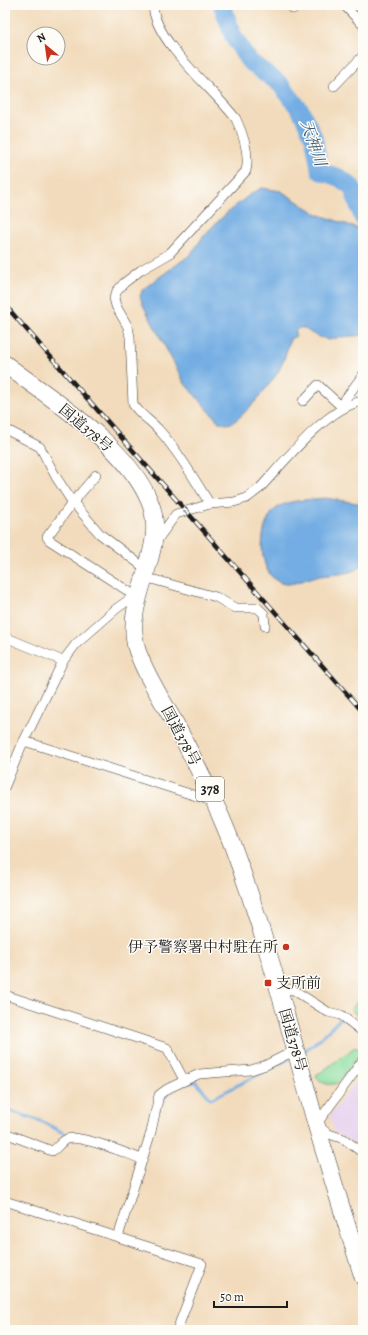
<svg xmlns="http://www.w3.org/2000/svg" width="368" height="1335" font-family="Alegreya,'Noto Serif JP',serif">
  <style>
    .built { fill: #e6d2f0 }
    .green { fill: #89dd9e; stroke: #527c5d }
    .water { fill: #73ade3; stroke: #486480 }
    .lines { fill: none; stroke-linecap: round; stroke-linejoin: round }
    .stream { stroke: #73ade3; stroke-width: 3 }
    .river { stroke: #73ade3; stroke-width: 18 }
    .street-casing { stroke: #3c3934; stroke-width: 10 }
    .highway-casing { stroke: #3c3934; stroke-width: 18 }
    .street { stroke: #fff; stroke-width: 9 }
    .highway { stroke: #fff; stroke-width: 17 }
    .rail-casing { stroke: #1c1c1c; stroke-width: 4.5 }
    .rail { stroke: #fdfcf7; stroke-width: 3; stroke-dasharray: 9; stroke-linecap: butt }
    .poi-dot { fill: #c8321e; stroke: #fdfcf7; stroke-width: 1.5 }
    .labels { text-anchor: middle; dominant-baseline: central; stroke-width: 3; stroke-linejoin: round; paint-order: stroke }
    .shield { fill: #fdfcf7; stroke: #605f5e; stroke-width: 1 }
    .shield-label { font-size: 14px; font-weight: bold; fill: #1c1c1c }
    .street-label { font-size: 15px; fill: #1c1c1c; stroke: #fdfcf7 }
    .poi-label { font-size: 15px; fill: #1c1c1c; stroke: #fdfcf7; text-anchor: end }
    .water-label { font-size: 16px; font-style: italic; fill: #435d76; stroke: #fdfcf7 }
  </style>
  <rect width="100%" height="100%" fill="#fdfcf7"/>
  <filter id="ink" filterUnits="userSpaceOnUse"><feTurbulence type="fractalNoise" baseFrequency=".025" numOctaves="2"/><feDisplacementMap in="SourceGraphic" scale="8" xChannelSelector="R" yChannelSelector="G"/><feConvolveMatrix kernelMatrix="1 2 1 2 8 2 1 2 1" color-interpolation-filters="sRGB"/></filter>
  <filter id="wash" filterUnits="userSpaceOnUse"><feTurbulence type="fractalNoise" baseFrequency=".012" numOctaves="4" result="noise"/><feDisplacementMap in="SourceGraphic" scale="16" xChannelSelector="R" yChannelSelector="G"/><feGaussianBlur stdDeviation="0.9" result="paint"/><feColorMatrix in="noise" values="0 0 0 0 0 0 0 0 0 0 0 0 0 0 0 0 0 1.4 0 .05"/><feComposite in="paint" operator="in"/></filter>
  <g filter="url(#wash)">
    <rect width="100%" height="100%" fill="#f2dbbc"/>
    <!-- built -->
    <polygon class="built" points="363,1072 363,1148 334,1132 330,1116"/>
    <!-- green -->
    <g class="green">
      <polygon points="363,994 363,1020 351,1010"/>
      <path d="M355,1047h2l4,6 -23,30c-10,3 -16,1 -22,-7z"/>
    </g>
    <!-- water -->
    <g class="water">
      <path d="M262,188l19,3 36,23 46,16v105l-23,2 -11,3c-5,-2 -13,-4 -18,-7 -6,-4 -11,-9 -16,-1l1,4 -6,3c-3,10 -5,20 -10,29 -5,12 -38,51 -49,55 -5,2 -8,0 -12,-1l-34,-38 -42,-79 -3,-9 3,-7 47,-34 16,-22 23,-22 23,-18z"/>
      <path d="M325,498l38,6v61c-11,10 -29,9 -43,11 -10,1 -26,9 -35,8 -30,-5 -29,-65 -5,-78 14,-7 31,-6 45,-8z"/>
    </g>
    <g class="lines">
      <!-- stream -->
      <g class="stream">
        <polyline points="303,1052 321,1038 340,1019"/>
        <polyline points="190,1083 195,1081 211,1099 289,1059"/>
        <polyline points="161,1103 168,1093"/>
        <polyline points="5,1109 43,1122 69,1136"/>
      </g>
      <!-- river -->
      <polyline class="river" points="222,5 234,38 249,61 280,84 301,111 314,138 320,171 340,178 352,187 363,218"/>
    </g>
  </g>
  <g filter="url(#ink)">
    <g class="lines">
      <defs>
        <g id="street">
          <path d="M153,5c1,37 61,84 83,114 7,15 14,35 10,52l-77,83 -28,16 -17,13 -7,8 -3,7 2,8 12,21 2,10 3,67c7,11 18,17 26,26 20,22 35,49 51,74"/>
          <polyline points="344,5 363,25"/>
          <polyline points="293,9 296,5"/>
          <polyline points="334,86 363,56"/>
          <polyline points="303,401 318,385 343,408"/>
          <polyline points="341,405 363,375"/>
          <polyline points="5,429 40,447 56,477 71,500 100,534 146,569"/>
          <polyline points="96,475 73,502 47,537 49,540 128,591 132,597"/>
          <path d="M155,543l21,-29 34,-10 24,-2 13,-4 13,-10c25,-27 67,-81 103,-87"/>
          <polyline points="144,577 216,597 235,608 258,608 264,614 265,626"/>
          <polyline points="5,637 63,661"/>
          <polyline points="24,741 215,802"/>
          <polyline points="5,786 21,747 63,661 76,644 116,609 138,593"/>
          <polyline points="279,992 292,989 328,1012 341,1015 363,1032"/>
          <polyline points="5,995 167,1048 184,1080"/>
          <polyline points="363,1060 316,1125 329,1134 344,1139 363,1153"/>
          <path d="M5,1133l47,18c6,-3 9,-10 15,-12 14,-5 60,15 75,20"/>
          <polyline points="5,1201 202,1264 177,1330"/>
          <polyline points="118,1237 151,1132 159,1095 167,1089 199,1074 251,1070 266,1065 296,1050"/>
        </g>
        <path id="highway" d="M5,364c47,36 120,80 144,136 22,49 -28,99 -12,150 9,26 25,50 38,73 21,40 41,79 57,121 34,91 58,187 84,280 15,51 31,102 47,153"/>
      </defs>
      <!-- street casing -->
      <use href="#street" class="street-casing"/>
      <!-- highway casing -->
      <use href="#highway" class="highway-casing"/>
      <!-- street -->
      <use href="#street" class="street"/>
      <!-- highway -->
      <use href="#highway" class="highway"/>
      <defs>
        <polyline id="rail" points="5,305 363,712"/>
      </defs>
      <!-- rail casing -->
      <use href="#rail" class="rail-casing"/>
      <!-- rail -->
      <use href="#rail" class="rail"/>
    </g>
  </g>
  <!-- markers -->
  <g class="poi-dot">
    <circle cx="286" cy="947" r="4"/>
    <rect x="264" y="979" width="8" height="8" rx="2"/>
  </g>
  <g class="labels">
    <!-- shield labels -->
    <rect class="shield" x="196" y="777" width="28" height="24" rx="3"/>
    <g class="shield-label">
      <text x="210" y="789">378</text>
    </g>
    <!-- street labels -->
    <g class="street-label">
      <text transform="translate(86 428) rotate(40)">国道378号</text>
      <text transform="translate(181 736) rotate(62)">国道378号</text>
      <text transform="translate(293 1040) rotate(74)">国道378号</text>
    </g>
    <!-- poi labels -->
    <g class="poi-label">
      <text x="278" y="947">伊予警察署中村駐在所</text>
      <text x="276" y="983" text-anchor="start">支所前</text>
    </g>
    <!-- water labels -->
    <g class="water-label">
      <text transform="translate(313 143) rotate(71)">天神川</text>
    </g>
  </g>
  <!-- margin -->
  <rect width="368" height="1335" fill="none" stroke="#fdfcf7" stroke-width="20"/>
  <!-- north arrow -->
  <g transform="translate(46 46) rotate(331)"><circle r="19" fill="#fdfcf7" stroke="#a3a29f"/>
  <path d="M0-3L7 15L0 10L-7 15Z" fill="#c8321e"/>
  <text y="-6" font-size="11" font-weight="bold" text-anchor="middle" fill="#1c1c1c">N</text>
  </g>
  <!-- scale -->
  <path d="M214 1301v6h73v-6" fill="none" stroke="#1c1c1c" stroke-width="2"/>
  <text x="220" y="1301" font-size="12" fill="#1c1c1c" stroke="#fdfcf7" stroke-width="3" paint-order="stroke">50 m</text>
</svg>
